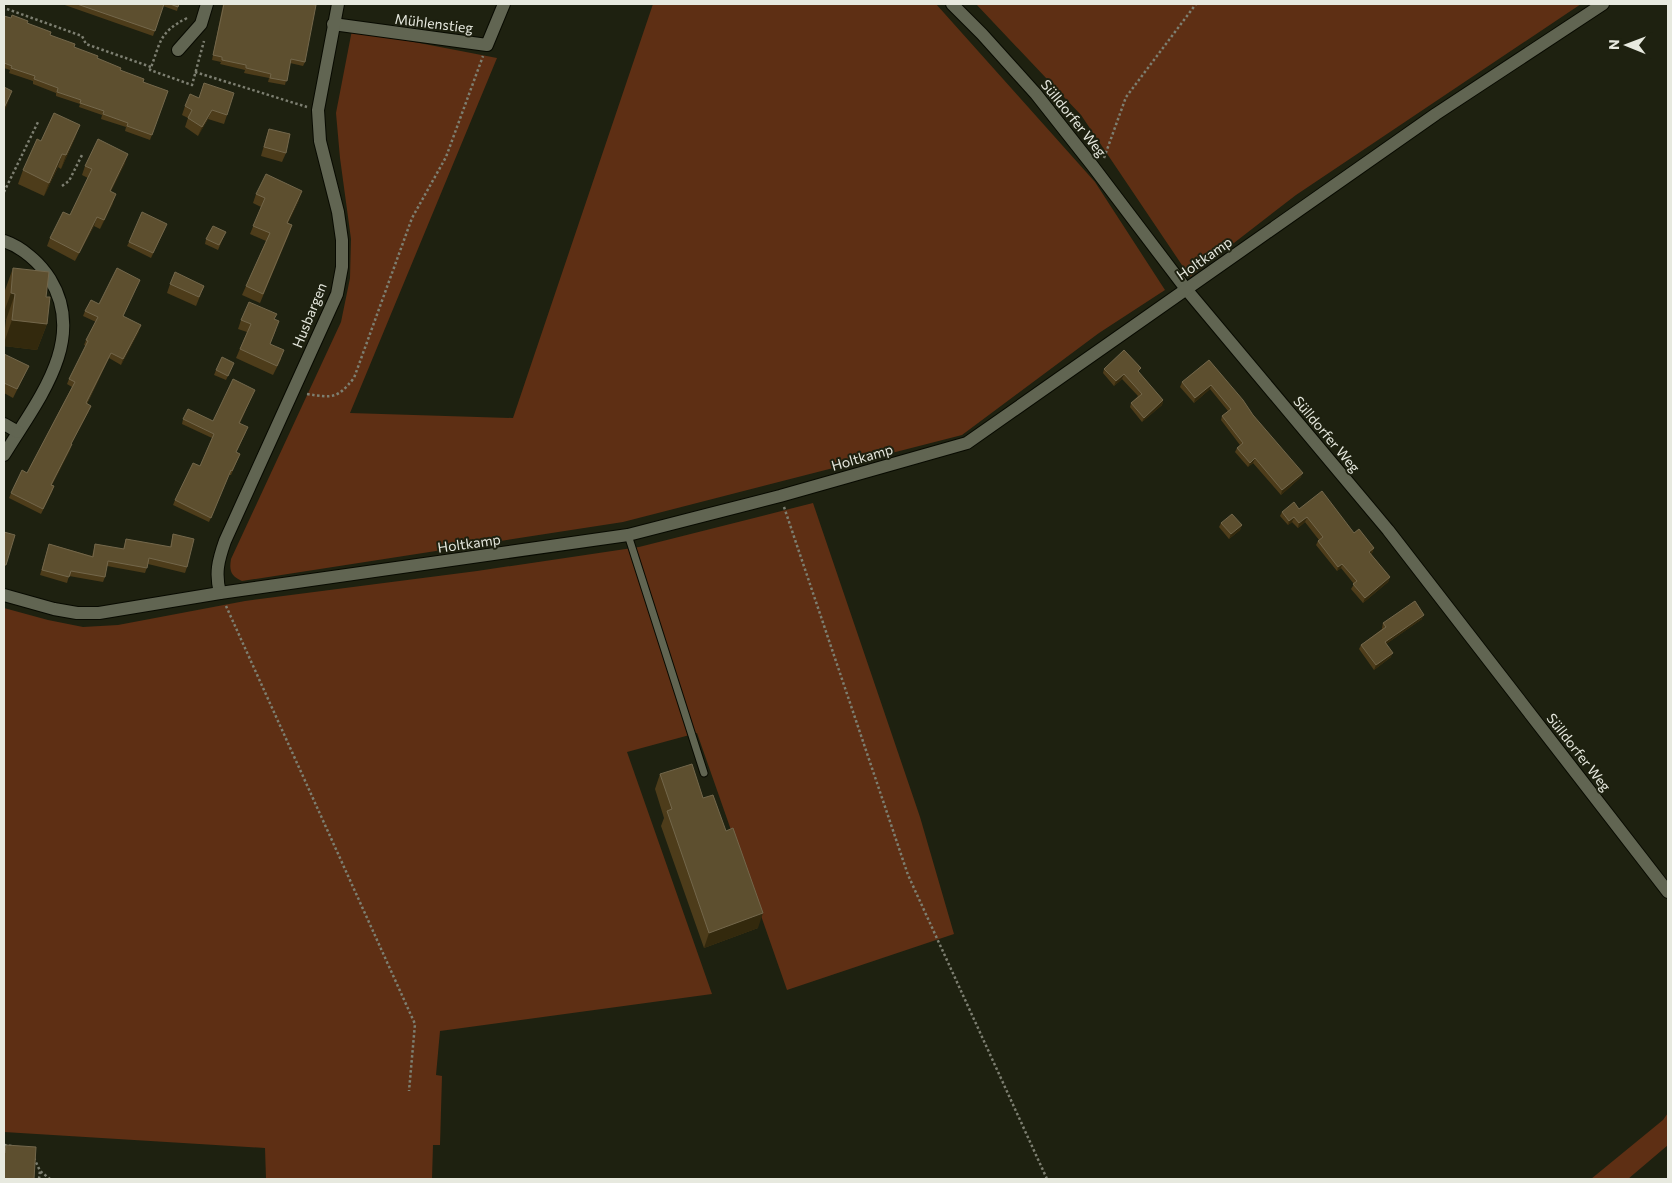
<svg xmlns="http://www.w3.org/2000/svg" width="1672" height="1183" font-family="Commissioner,sans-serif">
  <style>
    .green { fill: #5e2f14 }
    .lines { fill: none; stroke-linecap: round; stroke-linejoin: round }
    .lane-casing { stroke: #080a01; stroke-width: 9 }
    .street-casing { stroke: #080a01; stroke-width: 14 }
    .path { stroke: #7d7f71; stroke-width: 2.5; stroke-dasharray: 2.5 2.5; stroke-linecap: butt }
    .lane { stroke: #616552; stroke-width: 7 }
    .street { stroke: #616552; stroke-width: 12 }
    .wall { fill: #4d3c1a }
    .shaded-wall { fill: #33290d }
    .building { fill: #5d4f2f; stroke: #73674b }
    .labels { text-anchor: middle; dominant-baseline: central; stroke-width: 4; stroke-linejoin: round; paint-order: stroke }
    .street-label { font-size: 14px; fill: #e7e9df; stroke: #1e2110 }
  </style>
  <rect width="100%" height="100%" fill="#1e2110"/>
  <!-- green -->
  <g class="green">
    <path d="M653,4h283l159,178 70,108 -66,43 -137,102 -339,87 -381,59c-11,-5 -13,-10 -11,-22l110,-237 9,-44 1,-39 -11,-81 -4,-45 16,-83 145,28 -147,355 163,5z"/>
    <polygon points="976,4 1581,4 1296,195 1190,277 1081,115"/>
    <polygon points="813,503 920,817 954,934 787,990 697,733 627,752 712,994 440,1031 436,1075 442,1076 440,1145 433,1145 432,1179 266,1179 265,1148 4,1132 4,608 48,620 83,627 118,625 245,601 477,571 639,547"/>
    <polygon points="1668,1113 1668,1145 1628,1179 1591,1179 1663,1120"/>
  </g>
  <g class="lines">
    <defs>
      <polyline id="lane" points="628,535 704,773"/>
      <g id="street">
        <polyline points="952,4 982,34 1036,94 1092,165 1186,289 1388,530 1668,892"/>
        <polyline points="333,24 487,45 504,4"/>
        <polyline points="178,50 201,24 207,4"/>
        <path d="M4,241c18,6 36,22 46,38 38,62 -14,123 -46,176"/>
        <polyline points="4,424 18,432"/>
        <path d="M220,593c-5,-20 -2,-32 5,-52l112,-247 5,-27v-27l-4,-28 -18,-71 -2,-31 20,-106"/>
        <polyline points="4,595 54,609 77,613 99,613 220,593 628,535 780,496 967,443 1436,114 1603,4"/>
      </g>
    </defs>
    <!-- lane casing -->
    <use href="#lane" class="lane-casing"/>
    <!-- street casing -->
    <use href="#street" class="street-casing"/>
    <!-- path -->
    <g class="path">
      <polyline points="7,9 82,36 86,44 151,67"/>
      <path d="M187,18c-29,15 -26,24 -37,52l42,15 12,-44"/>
      <polyline points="195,72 307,107"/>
      <polyline points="1104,158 1126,97 1196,4"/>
      <polyline points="62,186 69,181 83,153"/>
      <polyline points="4,192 39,120"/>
      <path d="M307,394c26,4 30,5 47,-16l58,-160 34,-61 37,-101"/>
      <polyline points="784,507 908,875 1047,1179"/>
      <polyline points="226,606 415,1024 409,1091"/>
      <polyline points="4,1145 12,1146"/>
      <polyline points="34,1158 40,1171 50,1179"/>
      <polyline points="39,1179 40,1171"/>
    </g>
    <!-- lane -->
    <use href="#lane" class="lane"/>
    <!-- street -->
    <use href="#street" class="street"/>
  </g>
  <!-- wall -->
  <g class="wall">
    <polygon points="62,4 179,4 177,11 163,6 153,36"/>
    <polygon points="223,4 309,4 305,62 303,66 290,63 285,85 268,82 269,78 244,73 245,70 220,64 221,62 212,60"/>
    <polygon points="4,16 27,23 143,82 168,91 150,140 125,131 126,127 101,119 102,115 79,107 80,104 56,96 56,93 33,84 33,81 9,73 10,70 4,68"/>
    <polygon points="204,83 227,115 224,124 208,119 198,136 185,127 188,118 182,115 185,106 199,98"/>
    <polygon points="80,125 75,138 61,169 58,167 44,196 18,184 23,170 41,141"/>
    <polygon points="269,129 286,153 282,162 261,156 266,138"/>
    <polygon points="125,163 111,191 113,203 100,229 94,226 75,261 47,246 50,238 70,215 88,178 82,175 85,166"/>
    <polygon points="256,194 299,200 288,223 292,225 289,234 260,303 242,295 266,241 250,234 261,207 253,203"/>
    <polygon points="165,229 151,258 127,246 129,242"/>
    <polygon points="224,236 218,250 205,244 206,239"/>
    <polygon points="13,268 46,297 47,324 37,350 4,346 4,336 6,320 4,319 4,293"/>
    <polygon points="140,280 123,316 139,331 121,365 109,358 87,404 89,411 71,444 70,450 52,485 54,486 52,492 41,514 9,498 11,493 27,473 72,387 67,384 69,379 86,346 84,345 86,340 96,322 83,316 85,311 99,304"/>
    <polygon points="170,284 204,286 196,306 167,293"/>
    <polygon points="275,319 276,330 270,344 281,359 273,375 236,358 247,332 238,329 241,320"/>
    <polygon points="4,354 25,374 13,398 4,393"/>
    <polygon points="1209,360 1253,415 1301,477 1281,495 1253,463 1248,467 1235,452 1237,448 1240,445 1221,420 1222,416 1228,411 1210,389 1194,403 1180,387 1182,382"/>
    <polygon points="232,367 226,380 214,375 216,370"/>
    <polygon points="1104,369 1139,373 1163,400 1162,405 1142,422 1130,407 1131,403 1138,396 1122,379 1114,386 1103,373"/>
    <polygon points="255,390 240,423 246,432 236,453 240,454 231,475 229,475 209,522 173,505 175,500 200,466 212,438 182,424 183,419 213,421"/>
    <polygon points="1299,509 1354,533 1374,548 1372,553 1371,554 1390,577 1388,582 1363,603 1351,589 1354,584 1341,568 1337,571 1316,545 1318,541 1319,540 1305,522 1298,528 1292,522 1288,525 1280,516 1282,512"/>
    <polygon points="1221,523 1242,525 1240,530 1229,539 1219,527"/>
    <polygon points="173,534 187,567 185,573 148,564 145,573 107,566 105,577 103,582 69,576 67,583 40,575 49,544 92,556 95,544 123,549 126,539 170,547"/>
    <polygon points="1422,619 1386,644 1391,657 1374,670 1359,649 1361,645 1382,629 1382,628 1383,623"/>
    <polygon points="660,774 703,798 758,928 704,948 661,826 664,818 655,789"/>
  </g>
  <!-- shaded-wall -->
  <g class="shaded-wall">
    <polygon points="12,91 7,106 4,112 4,108"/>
    <polygon points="212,110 208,119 198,136 202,127"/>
    <polygon points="80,125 75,138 61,169 66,155"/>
    <polygon points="62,154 58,167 44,196 49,183"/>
    <polygon points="128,154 125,163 106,200 110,191"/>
    <polygon points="302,191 299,200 284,232 287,223"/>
    <polygon points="116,194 113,203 100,229 104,220"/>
    <polygon points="97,217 94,226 75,261"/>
    <polygon points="11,293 15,294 6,320 4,319 4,312"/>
    <polygon points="12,320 47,324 37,350 4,346 4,343"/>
    <polygon points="141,325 139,331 121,365 123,359"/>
    <polygon points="111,353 109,358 84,409 86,403"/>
    <polygon points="1124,374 1122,379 1114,386 1116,381"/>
    <polygon points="1211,385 1210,389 1194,403 1195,398"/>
    <polygon points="1163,400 1162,405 1142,422 1144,418"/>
    <polygon points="91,406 89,411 69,449 71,444"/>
    <polygon points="72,444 70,450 49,490 51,485"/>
    <polygon points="1255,458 1253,463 1248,467 1250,463"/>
    <polygon points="1303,473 1301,477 1281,495 1282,490"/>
    <polygon points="1294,517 1292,522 1288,525 1289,521"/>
    <polygon points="1307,517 1305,522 1298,528 1299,523"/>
    <polygon points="1242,525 1240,530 1229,539 1231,534"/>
    <polygon points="1374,548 1372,553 1367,557 1369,552"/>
    <polygon points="1342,564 1341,568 1337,571 1338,567"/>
    <polygon points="1390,577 1388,582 1363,603 1365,598"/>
    <polygon points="1424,615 1422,619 1383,646 1385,642"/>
    <polygon points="1393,653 1391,657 1374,670 1376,665"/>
    <polygon points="763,913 758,928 704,948 709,933"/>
  </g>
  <!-- building -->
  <g class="building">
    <polygon points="77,4 164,4 155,31"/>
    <polygon points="170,4 179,4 178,7"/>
    <polygon points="224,4 309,4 316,5 305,62 291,59 287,81 270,78 271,74 246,68 246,65 222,60 222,57 213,55"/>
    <polygon points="12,15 28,21 27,23 51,32 50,35 75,44 74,47 98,56 97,58 121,68 120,70 144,79 143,82 168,91 152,135 127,126 128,123 103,114 104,111 80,103 81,100 57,92 58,88 34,79 35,76 11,68 12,66 4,63 4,16 11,18"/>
    <polygon points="204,83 234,93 227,115 212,110 202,127 188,118 192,110 185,106 190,94 199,98"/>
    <polygon points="4,87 12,91 4,108"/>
    <polygon points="54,113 80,125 66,155 62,154 49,183 23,170 37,139 41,141"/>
    <polygon points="269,129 290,134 286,153 264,147"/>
    <polygon points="98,139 128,154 110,191 116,194 104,220 97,217 79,253 50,238 63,212 70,215 92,169 85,166"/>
    <polygon points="266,174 302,191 287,223 292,225 263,294 246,286 270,233 253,226 265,198 256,194"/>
    <polygon points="142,212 167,224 153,253 129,242"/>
    <polygon points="213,226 226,232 219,245 206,239"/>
    <polygon points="13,268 49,272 46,297 50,297 47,324 12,320 15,294 11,293"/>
    <polygon points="117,268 140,280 123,316 141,325 123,359 111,353 86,403 91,406 71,444 72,444 51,485 54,486 43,509 11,493 22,470 27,473 75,382 69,379 88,341 86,340 98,317 85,311 91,300 99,304"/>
    <polygon points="175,272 204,286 199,297 170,284"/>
    <polygon points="249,302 277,314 274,319 279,321 270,344 284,350 277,366 240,349 251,324 241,320"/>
    <polygon points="1124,350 1141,368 1138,371 1163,400 1144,418 1131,403 1142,394 1124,374 1116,381 1104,369"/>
    <polygon points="4,354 29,366 17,389 4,383"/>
    <polygon points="222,357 234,363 228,376 216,370"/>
    <polygon points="1209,360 1243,400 1253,415 1303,473 1282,490 1255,458 1250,463 1237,448 1243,443 1222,416 1231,409 1211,385 1195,398 1182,382"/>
    <polygon points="233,379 255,390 239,423 248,427 236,452 240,454 232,471 231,470 211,518 175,500 193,463 200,466 214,434 183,419 188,409 213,421"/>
    <polygon points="1322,491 1354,533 1359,529 1374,548 1369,552 1390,577 1365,598 1353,584 1357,581 1342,564 1338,567 1318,541 1323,537 1307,517 1299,523 1294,517 1289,521 1282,512 1294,502 1299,509"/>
    <polygon points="1232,514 1242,525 1231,534 1221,523"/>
    <polygon points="4,532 15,535 6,565 4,565"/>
    <polygon points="173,534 194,539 187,567 149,558 147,568 108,561 105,577 71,571 69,577 42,570 49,544 93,557 95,544 124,549 126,539 171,547"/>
    <polygon points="1415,601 1424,615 1385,642 1393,653 1376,665 1361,645 1386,627 1383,623"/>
    <polygon points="692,764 703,798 713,795 726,831 733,828 763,913 709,933 667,811 672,809 660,774"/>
    <polygon points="6,1145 36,1147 34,1179 4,1179 4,1153 5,1153"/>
  </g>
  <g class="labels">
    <!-- street labels -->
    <g class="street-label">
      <text transform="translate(434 23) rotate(7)">Mühlenstieg</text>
      <text transform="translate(1074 118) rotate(51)">Sülldorfer Weg</text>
      <text transform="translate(1204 258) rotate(-35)">Holtkamp</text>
      <text transform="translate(309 315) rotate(-68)">Husbargen</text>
      <text transform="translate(1327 434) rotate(50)">Sülldorfer Weg</text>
      <text transform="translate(862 457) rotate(-16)">Holtkamp</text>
      <text transform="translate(469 543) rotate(-8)">Holtkamp</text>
      <text transform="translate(1579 752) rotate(52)">Sülldorfer Weg</text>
    </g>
  </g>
  <!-- border -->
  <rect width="1672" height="1183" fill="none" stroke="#e7e9df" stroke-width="10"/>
  <!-- north arrow -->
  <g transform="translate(1627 45) rotate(271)" stroke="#1e2110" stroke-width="4" paint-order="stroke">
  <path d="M0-4L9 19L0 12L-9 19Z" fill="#e7e9df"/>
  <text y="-8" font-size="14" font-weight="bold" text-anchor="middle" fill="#e7e9df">N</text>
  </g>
</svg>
